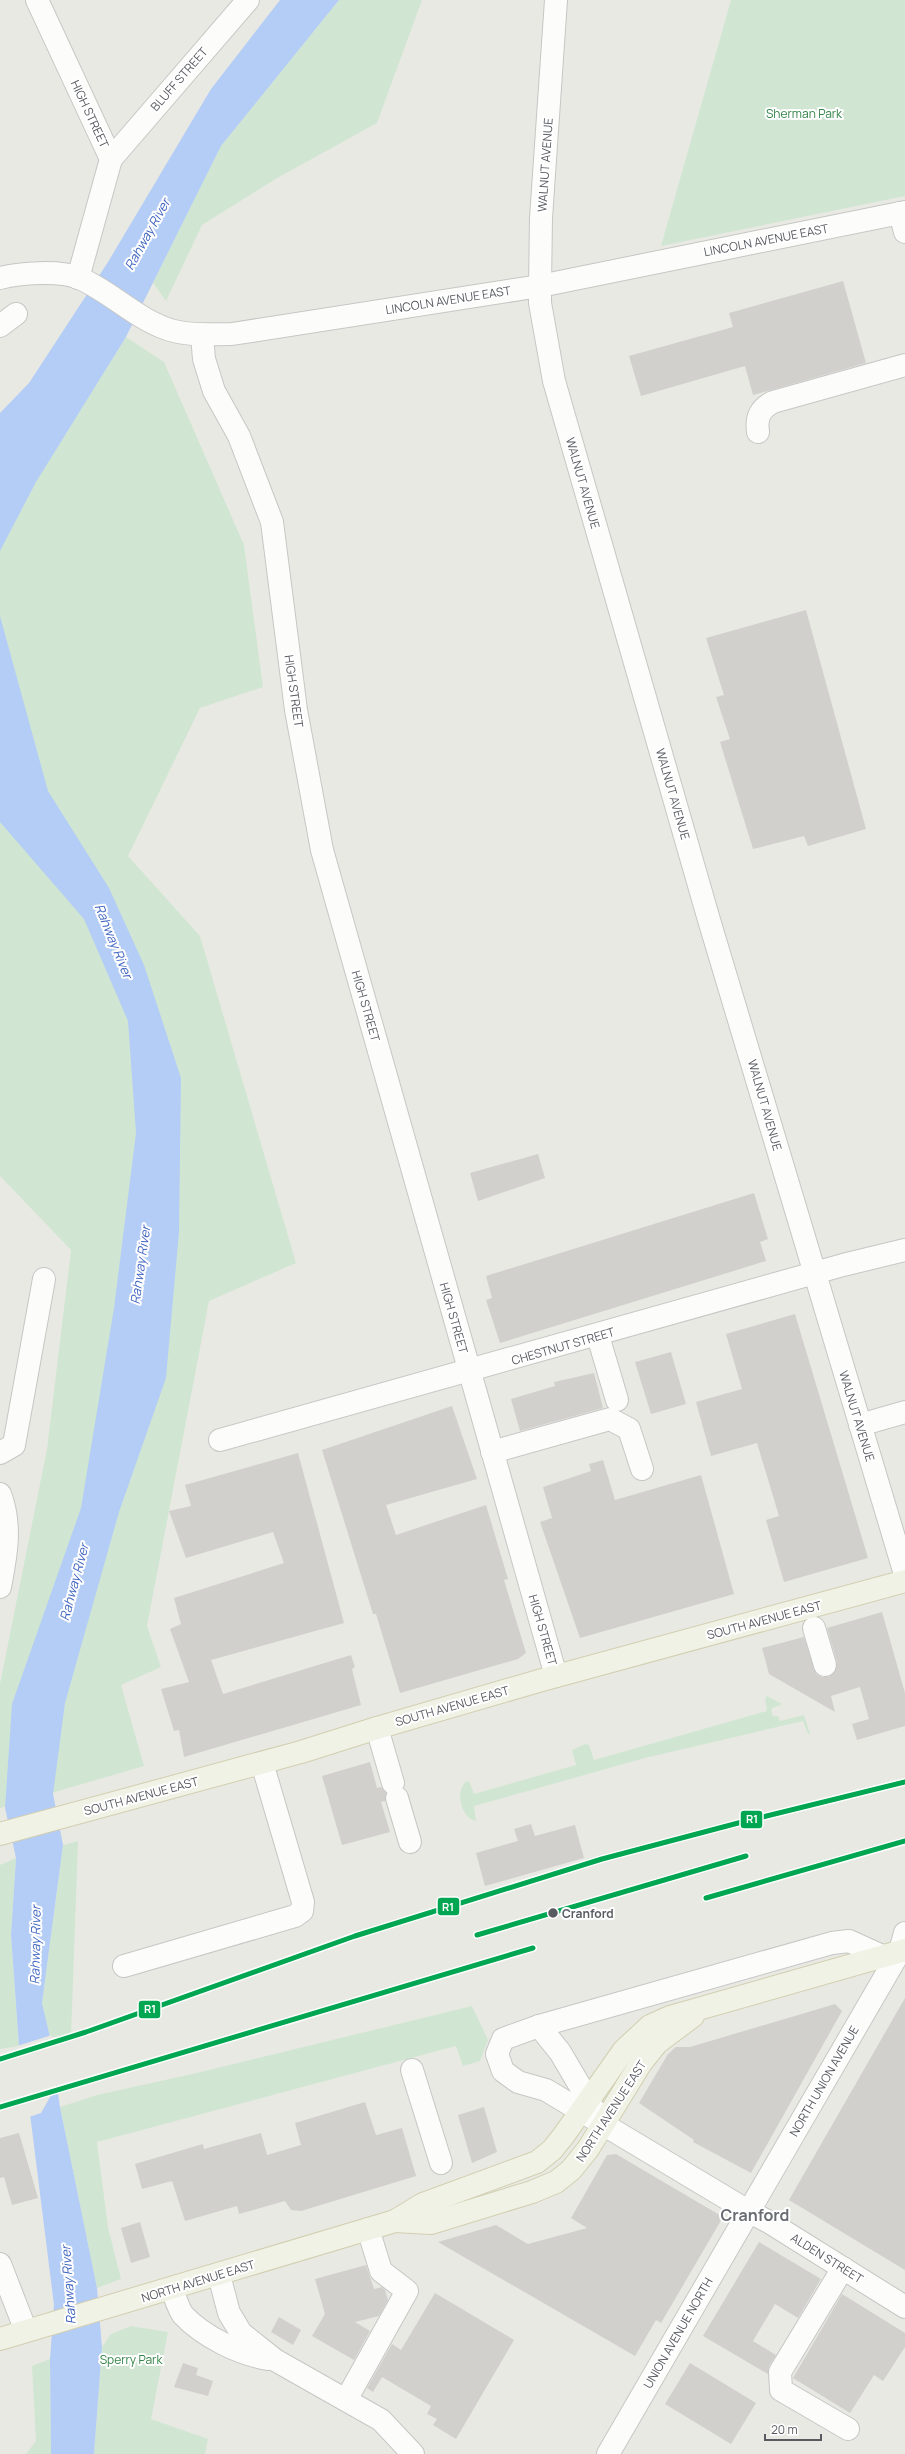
<svg xmlns="http://www.w3.org/2000/svg" width="905" height="2454" font-family="Manrope,sans-serif">
  <style>
    .green { fill: #d0e6d2 }
    .water { fill: #b4cdf6 }
    .pier { fill: #e9e9e3 }
    .building { fill: #d1d0cd }
    .lines { fill: none; stroke-linecap: round; stroke-linejoin: round }
    .minor-casing { stroke: #c6c7c5; stroke-width: 24 }
    .major-casing { stroke: #d1cfb0; stroke-width: 24 }
    .minor { stroke: #fcfcfb; stroke-width: 22 }
    .major { stroke: #f1f2e6; stroke-width: 22 }
    .rail-casing { stroke: #e2e3e2; stroke-width: 4.5 }
    .rail { stroke: #fff; stroke-width: 3; stroke-dasharray: 9; stroke-linecap: butt }
    .rail-1-casing { stroke: #fff; stroke-width: 8 }
    .rail-1 { stroke: #00a651; stroke-width: 5 }
    .stop-dot { fill: #595b61; stroke: #fff; stroke-width: 1.5 }
    .labels { text-anchor: middle; dominant-baseline: central; stroke-width: 4; stroke-linejoin: round; paint-order: stroke }
    .street-label { font-size: 12px; fill: #595b61; stroke: #fff }
    .park-label { font-size: 12px; fill: #358448; stroke: #fff }
    .stop-label { font-size: 12px; font-weight: bold; fill: #595b61; stroke: #fff; text-anchor: start }
    .water-label { font-size: 13px; font-style: italic; fill: #4166c1; stroke: #fff }
    .district-label { font-size: 16px; font-weight: bold; fill: #6a6d73; stroke: #fff }
    .line-badge { stroke: #fff; stroke-width: 1.5 }
    .badge-label { font-size: 11px; text-anchor: middle; font-weight: bold; fill: #fff }
  </style>
  <rect width="100%" height="100%" fill="#e9e9e3"/>
  <!-- green -->
  <g class="green">
    <polygon points="339,0 422,0 377,123 279,177 202,225 166,301 153,283 221,146"/>
    <polygon points="731,0 905,0 905,196 661,246"/>
    <polygon points="126,337 164,362 244,545 263,687 200,708 128,856 200,936 296,1263 209,1301 147,1626 161,1667 121,1685 144,1766 0,1808 0,1684 47,1449 71,1250 0,1176 0,457 36,481"/>
    <path d="M767,1696l15,8 -11,5 2,7h5l2,5 24,-6 6,19h-2l-5,-13 -158,37 -171,48 2,15c-15,-3 -22,-31 -9,-40l3,2 4,11 102,-29 -4,-15 13,-6 4,1 5,15 173,-49 -2,-12z"/>
    <polygon points="78,1841 71,2037 50,2037 42,2003 63,1845"/>
    <polygon points="16,1858 11,1935 19,2046 0,2049 0,1865"/>
    <polygon points="472,2006 488,2040 480,2061 463,2066 456,2046 97,2142 108,2227 121,2279 97,2288 60,2107 97,2095 201,2072"/>
    <polygon points="131,2326 168,2332 151,2419 208,2439 205,2454 94,2454 102,2347 111,2334"/>
    <polygon points="50,2359 51,2454 26,2454 36,2441 32,2366"/>
  </g>
  <!-- water -->
  <g class="water">
    <polygon points="280,0 339,0 221,146 126,337 36,482 0,551 0,413 29,383 108,262 211,89"/>
    <polygon points="0,616 48,791 109,888 144,965 181,1078 179,1232 166,1378 119,1512 65,1703 53,1794 63,1845 42,2003 50,2037 60,2107 97,2288 102,2347 94,2454 51,2454 50,2359 54,2305 30,2114 19,2046 11,1935 16,1858 5,1808 12,1704 81,1508 114,1308 136,1133 128,1021 84,919 0,822"/>
  </g>
  <!-- pier -->
  <polygon class="pier" points="52,2035 58,2083 41,2113 29,2117 17,2046"/>
  <!-- building -->
  <g class="building">
    <polygon points="843,281 866,363 753,395 745,366 641,396 629,356 733,327 729,313"/>
    <polygon points="806,610 866,829 808,846 804,836 753,849 720,742 730,739 716,697 724,695 706,638"/>
    <polygon points="538,1154 545,1178 478,1201 470,1173"/>
    <polygon points="754,1193 768,1239 760,1242 766,1261 500,1343 486,1300 492,1298 486,1276"/>
    <polygon points="795,1314 868,1558 784,1582 766,1520 779,1516 757,1443 711,1456 696,1402 742,1389 726,1334"/>
    <polygon points="671,1352 686,1404 651,1414 635,1362"/>
    <polygon points="594,1373 603,1408 520,1431 511,1399 555,1386 554,1382"/>
    <polygon points="452,1406 477,1479 386,1505 396,1535 486,1505 508,1579 504,1580 526,1653 518,1659 400,1693 376,1614 373,1614 322,1450"/>
    <polygon points="298,1453 344,1623 211,1660 223,1694 351,1655 355,1667 352,1669 361,1705 184,1757 179,1730 174,1731 161,1689 189,1682 170,1629 181,1624 174,1598 284,1563 273,1532 186,1558 169,1511 191,1506 185,1485"/>
    <polygon points="603,1460 615,1500 701,1475 734,1594 580,1638 540,1522 552,1518 543,1487 591,1471 589,1464"/>
    <polygon points="882,1612 905,1693 905,1726 857,1740 852,1724 869,1719 860,1687 831,1696 835,1712 769,1674 762,1648 804,1637 816,1674 822,1677 829,1677 834,1673 837,1662 827,1628"/>
    <polygon points="370,1762 377,1788 381,1787 386,1793 385,1801 381,1802 390,1832 342,1845 322,1776"/>
    <polygon points="531,1824 535,1836 575,1825 584,1858 485,1886 476,1853 518,1841 514,1829"/>
    <polygon points="905,1998 905,2270 789,2200"/>
    <polygon points="835,2004 842,2011 751,2173 693,2142 694,2140 639,2103 668,2054 676,2047 690,2047"/>
    <polygon points="365,2102 376,2135 402,2128 416,2176 301,2211 291,2210 285,2201 239,2214 237,2206 185,2221 172,2181 142,2189 135,2164 203,2144 204,2149 261,2133 267,2155 301,2145 295,2123"/>
    <polygon points="484,2107 497,2152 472,2163 458,2115"/>
    <polygon points="19,2133 38,2198 12,2205 4,2177 0,2178 0,2138"/>
    <polygon points="616,2154 723,2217 661,2323 656,2320 635,2356 438,2242 496,2225 528,2244 587,2228 571,2218 607,2155"/>
    <polygon points="140,2222 150,2257 131,2263 121,2228"/>
    <polygon points="759,2242 821,2279 798,2318 775,2304 753,2341 776,2355 769,2366 768,2374 703,2336"/>
    <polygon points="366,2265 374,2289 382,2287 385,2290 388,2300 379,2316 355,2322 370,2331 354,2360 312,2336 325,2314 315,2279"/>
    <polygon points="435,2293 514,2340 456,2439 433,2425 437,2419 427,2414 431,2406 382,2377 373,2392 367,2388 392,2344 401,2350"/>
    <polygon points="842,2294 905,2333 905,2347 883,2381 874,2375 850,2413 793,2378"/>
    <polygon points="279,2317 301,2330 293,2345 271,2332"/>
    <polygon points="183,2363 198,2368 196,2375 213,2381 208,2396 174,2387"/>
    <polygon points="690,2363 756,2403 731,2444 665,2404"/>
  </g>
  <g class="lines">
    <defs>
      <g id="minor">
        <polyline points="37,0 111,159 78,278"/>
        <polyline points="556,0 541,218 540,286 540,303 554,381 709,920 905,1574"/>
        <polyline points="111,159 248,0"/>
        <polyline points="900,213 905,232"/>
        <path d="M0,278c19,-5 60,-8 79,0 33,14 60,44 95,53 19,5 40,3 58,3l308,-48 365,-74"/>
        <polyline points="0,326 16,314"/>
        <polyline points="202,335 204,359 214,391 239,436 272,522 296,710 322,850 556,1676"/>
        <path d="M758,432c-2,-15 2,-23 15,-30l132,-37"/>
        <polyline points="598,1336 617,1400"/>
        <polyline points="860,1425 905,1412"/>
        <polyline points="220,1440 843,1265 905,1250"/>
        <polyline points="492,1452 610,1419 629,1429 642,1469"/>
        <polyline points="0,1453 14,1445 44,1279"/>
        <path d="M0,1494c12,31 6,62 0,93"/>
        <polyline points="814,1628 825,1665"/>
        <polyline points="377,1728 393,1783"/>
        <polyline points="397,1798 410,1842"/>
        <polyline points="882,1956 849,1941 832,1943 539,2026 503,2039 497,2054 503,2071 518,2082 546,2090 561,2099 748,2211 769,2222 905,2307"/>
        <polyline points="124,1966 295,1916 302,1911 303,1902 262,1763"/>
        <polyline points="539,2026 560,2052 597,2115"/>
        <polyline points="412,2070 441,2163"/>
        <polyline points="0,2264 26,2331"/>
        <polyline points="843,2268 780,2372 781,2390 848,2429"/>
        <polyline points="219,2275 229,2313 241,2333 275,2360 381,2420 413,2454"/>
        <path d="M172,2289c3,8 6,19 11,26 21,22 56,39 85,44"/>
        <polyline points="346,2400 407,2291 381,2271 368,2229"/>
        <polyline points="608,2454 900,1951 905,1933"/>
      </g>
      <g id="major">
        <polyline points="0,1834 301,1752 377,1728 542,1680 905,1581"/>
        <polyline points="395,2221 431,2223 532,2192 556,2182 571,2170 588,2149 641,2063 657,2043 693,2016"/>
        <polyline points="0,2339 395,2221 423,2204 537,2162 552,2150 564,2135 624,2050 650,2026 670,2017 905,1950"/>
      </g>
    </defs>
    <!-- minor casing -->
    <use href="#minor" class="minor-casing"/>
    <!-- major casing -->
    <use href="#major" class="major-casing"/>
    <!-- minor -->
    <use href="#minor" class="minor"/>
    <!-- major -->
    <use href="#major" class="major"/>
    <defs>
      <polyline id="rail" points="0,2059 86,2032 355,1936 602,1859 742,1822 905,1782"/>
    </defs>
    <!-- rail casing -->
    <use href="#rail" class="rail-casing"/>
    <!-- rail -->
    <use href="#rail" class="rail"/>
    <defs>
      <g id="rail-1">
        <polyline points="706,1898 905,1841"/>
        <polyline points="477,1935 746,1856"/>
        <polyline points="0,2059 86,2032 355,1936 602,1859 742,1822 905,1782"/>
        <polyline points="0,2107 533,1948"/>
      </g>
    </defs>
    <!-- rail-1 casing -->
    <use href="#rail-1" class="rail-1-casing"/>
    <!-- rail-1 -->
    <use href="#rail-1" class="rail-1"/>
  </g>
  <!-- markers -->
  <circle class="stop-dot" cx="553" cy="1913" r="5.5"/>
  <g class="labels">
    <!-- street labels -->
    <g class="street-label">
      <text transform="translate(179 79) rotate(-49)">BLUFF STREET</text>
      <text transform="translate(90 114) rotate(65)">HIGH STREET</text>
      <text transform="translate(545 165) rotate(-86)">WALNUT AVENUE</text>
      <text transform="translate(766 240) rotate(-11)">LINCOLN AVENUE EAST</text>
      <text transform="translate(448 300) rotate(-9)">LINCOLN AVENUE EAST</text>
      <text transform="translate(583 483) rotate(74)">WALNUT AVENUE</text>
      <text transform="translate(294 691) rotate(82)">HIGH STREET</text>
      <text transform="translate(673 794) rotate(74)">WALNUT AVENUE</text>
      <text transform="translate(366 1006) rotate(74)">HIGH STREET</text>
      <text transform="translate(765 1105) rotate(74)">WALNUT AVENUE</text>
      <text transform="translate(454 1318) rotate(74)">HIGH STREET</text>
      <text transform="translate(563 1346) rotate(-16)">CHESTNUT STREET</text>
      <text transform="translate(857 1416) rotate(73)">WALNUT AVENUE</text>
      <text transform="translate(764 1620) rotate(-15)">SOUTH AVENUE EAST</text>
      <text transform="translate(543 1630) rotate(74)">HIGH STREET</text>
      <text transform="translate(452 1706) rotate(-16)">SOUTH AVENUE EAST</text>
      <text transform="translate(141 1796) rotate(-15)">SOUTH AVENUE EAST</text>
      <text transform="translate(824 2081) rotate(-60)">NORTH UNION AVENUE</text>
      <text transform="translate(611 2111) rotate(-57)">NORTH AVENUE EAST</text>
      <text transform="translate(827 2258) rotate(32)">ALDEN STREET</text>
      <text transform="translate(198 2281) rotate(-17)">NORTH AVENUE EAST</text>
      <text transform="translate(678 2333) rotate(-60)">UNION AVENUE NORTH</text>
    </g>
    <!-- park labels -->
    <g class="park-label">
      <text x="804" y="113">Sherman Park</text>
      <text x="131" y="2359">Sperry Park</text>
    </g>
    <!-- stop labels -->
    <g class="stop-label">
      <text x="562" y="1913">Cranford</text>
    </g>
    <!-- water labels -->
    <g class="water-label">
      <text transform="translate(147 234) rotate(-61)">Rahway River</text>
      <text transform="translate(114 941) rotate(68)">Rahway River</text>
      <text transform="translate(140 1265) rotate(-82)">Rahway River</text>
      <text transform="translate(74 1582) rotate(-75)">Rahway River</text>
      <text transform="translate(35 1945) rotate(-89)">Rahway River</text>
      <text transform="translate(68 2285) rotate(-94)">Rahway River</text>
    </g>
    <!-- district labels -->
    <g class="district-label">
      <text x="755" y="2215">Cranford</text>
    </g>
  </g>
  <g class="line-badge">
    <rect x="740" y="1810" width="23" height="19" rx="4" fill="#00a651"/>
    <rect x="437" y="1897" width="23" height="19" rx="4" fill="#00a651"/>
    <rect x="138" y="2000" width="23" height="19" rx="4" fill="#00a651"/>
  </g>
  <g class="badge-label">
    <text x="752" y="1823">R1</text>
    <text x="448" y="1911">R1</text>
    <text x="150" y="2013">R1</text>
  </g>
  <!-- scale -->
  <path d="M765 2434v6h56v-6" fill="none" stroke="#595b61" stroke-width="2"/>
  <text x="771" y="2434" font-size="12" fill="#595b61" stroke="#ffffff" stroke-width="3" paint-order="stroke">20 m</text>
</svg>
